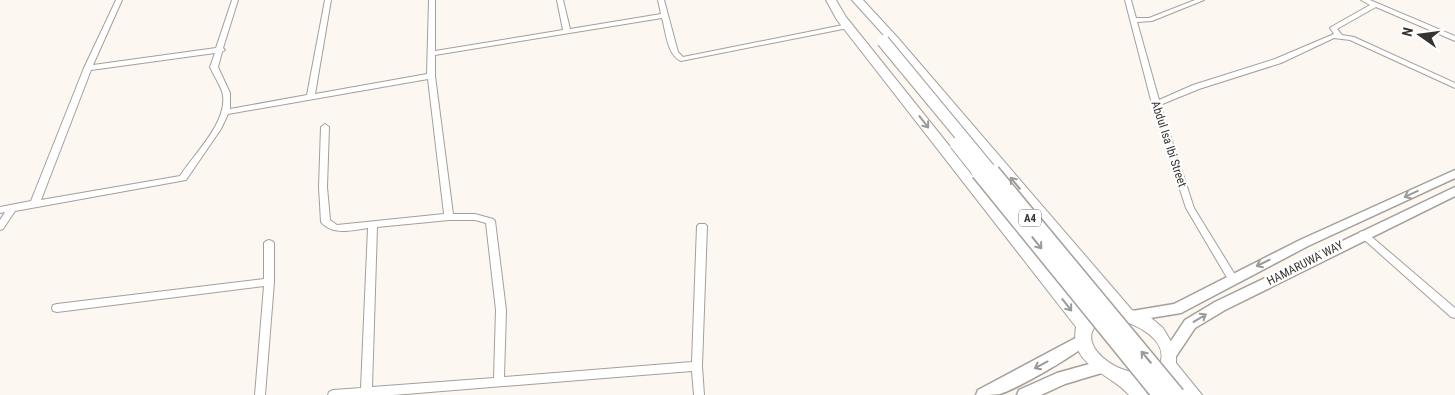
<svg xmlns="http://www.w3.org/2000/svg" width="1455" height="395" font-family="'Roboto Condensed',sans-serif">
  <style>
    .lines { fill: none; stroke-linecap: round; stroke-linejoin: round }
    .minor-casing { stroke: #a59f9b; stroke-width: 2 }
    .secondary-casing { stroke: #a59f9b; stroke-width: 3 }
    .primary-casing { stroke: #a59f9b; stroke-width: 3 }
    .trunk-casing { stroke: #a59f9b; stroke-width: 2 }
    .minor { fill: #fff; fill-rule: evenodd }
    .secondary { fill: #fff; fill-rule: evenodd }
    .primary { fill: #fff; fill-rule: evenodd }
    .trunk { fill: #fff; fill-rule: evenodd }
    .trunk-bridge-far1-casing { stroke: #a59f9b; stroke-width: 14; stroke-linecap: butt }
    .trunk-bridge-casing { stroke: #a59f9b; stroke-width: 18; stroke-linecap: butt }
    .trunk-bridge-far1 { stroke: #fff; stroke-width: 12 }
    .trunk-bridge { stroke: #fff; stroke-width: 15 }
    .oneway { stroke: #9a9a98 }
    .labels { text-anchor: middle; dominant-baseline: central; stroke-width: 4.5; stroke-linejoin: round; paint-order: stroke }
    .shield { fill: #fff; stroke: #727170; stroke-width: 1 }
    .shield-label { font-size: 11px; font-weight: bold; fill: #363432 }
    .street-label { font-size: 12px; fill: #363432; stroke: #fff }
  </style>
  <rect width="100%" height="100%" fill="#fdf7f2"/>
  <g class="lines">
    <defs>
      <g id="minor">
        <path d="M116,0h6l-29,65 123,-17 16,-48h6l-15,48 2,2 -3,2 -4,15 12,26v16l77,-14 18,-95h6l-16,94 112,-20 2,-74h6v51l128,-21 -6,-30h6l7,29 91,-15 -3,-14h6l14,52 5,5 165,-33 3,2 -3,2 -167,33c-14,-6 -15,-29 -19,-43l-227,37v21l18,138h22l18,5 2,2 11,89 -2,67 188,-15 5,-136 2,-2h6l2,2 -5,140 2,29h-10l-2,-24 -299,24h-65l1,-3 4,-2 28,-2 7,-160c-16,2 -35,8 -47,-6l-2,-35 2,-60 4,-3 4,3 -2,60 3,33 7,5 107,-11 -16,-135 -200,35 -7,15 -35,51 -171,31 -12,18 -3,1v-10l5,-8 -5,1v-6l31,-6 53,-133zM215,53l-5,14c4,9 11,19 13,28 4,28 -29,59 -43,81l-139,24 50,-130zM449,220h26l11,3 10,87 -2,68 -122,9 5,-160z"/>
        <polygon points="1125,0 1131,0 1136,18 1149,18 1195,0 1204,0 1152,21 1137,22 1159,100 1193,85 1275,59 1334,34 1330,28 1331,27 1370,5 1361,0 1370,0 1455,36 1455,41 1376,7 1337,29 1342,35 1354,37 1455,83 1455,88 1350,40 1334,38 1281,63 1199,89 1160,105 1194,208 1237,278 1235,281 1232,282 1229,281 1186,208 1152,104"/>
        <polygon points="1363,231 1366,232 1455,308 1455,318 1451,317 1360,236 1358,234 1360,232"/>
        <polygon points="269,240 272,241 274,243 274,282 265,395 255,395 264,286 57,312 53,311 52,308 53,305 57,304 264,279 264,243 266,241"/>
      </g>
      <g id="secondary">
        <polygon points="1455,170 1455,178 1308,246 1181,313 1132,321 1127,320 1126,316 1127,312 1132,311 1174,304 1300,240"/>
        <polygon points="1455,187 1455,196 1225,310 1195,328 1175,358 1170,360 1165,358 1163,354 1165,350 1185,320 1215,302"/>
      </g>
      <g id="primary">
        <path d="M1083,334l5,2 2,4c-5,11 -76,50 -90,54 -7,1 -17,1 -24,1l2,-5z"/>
        <polygon points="1100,361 1105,362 1108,367 1105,372 1065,384 1041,395 1017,395 1019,390 1057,373"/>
      </g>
      <path id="trunk" d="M826,0h10l10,17 239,298 25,-9 -220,-264 -38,-42h11l35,38 234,272 18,7 13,11 13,22v13l26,32h-19l-14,-17 -9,6 -16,4 4,7h-19c-19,-23 -60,-28 -53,-68l-239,-307zM1109,318c22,2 67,23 48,51 -33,18 -97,-33 -48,-51z"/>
    </defs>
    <!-- minor casing -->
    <use href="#minor" class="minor-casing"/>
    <!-- secondary casing -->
    <use href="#secondary" class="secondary-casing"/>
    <!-- primary casing -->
    <use href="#primary" class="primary-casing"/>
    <!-- trunk casing -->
    <use href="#trunk" class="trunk-casing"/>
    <!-- minor -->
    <use href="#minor" class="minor"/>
    <!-- secondary -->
    <use href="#secondary" class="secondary"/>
    <!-- primary -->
    <use href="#primary" class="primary"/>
    <!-- trunk -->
    <use href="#trunk" class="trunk"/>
    <defs>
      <g id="trunk-bridge-far1">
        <polyline points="883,41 993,174"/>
        <polyline points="956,144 980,174"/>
      </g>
      <g id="trunk-bridge">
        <polyline points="979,172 1160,395"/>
        <polyline points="992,172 1177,395"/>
      </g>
    </defs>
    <!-- trunk-bridge-far1 casing -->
    <use href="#trunk-bridge-far1" class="trunk-bridge-far1-casing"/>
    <!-- trunk-bridge casing -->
    <use href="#trunk-bridge" class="trunk-bridge-casing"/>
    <!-- trunk-bridge-far1 -->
    <use href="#trunk-bridge-far1" class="trunk-bridge-far1"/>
    <!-- trunk-bridge -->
    <use href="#trunk-bridge" class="trunk-bridge"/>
  </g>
  <!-- one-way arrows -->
  <defs><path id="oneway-shaft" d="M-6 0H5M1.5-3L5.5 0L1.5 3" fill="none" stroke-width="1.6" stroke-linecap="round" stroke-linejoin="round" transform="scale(1.25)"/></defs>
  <g class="oneway">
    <use href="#oneway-shaft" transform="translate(924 122) rotate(52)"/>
    <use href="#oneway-shaft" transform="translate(1015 183) rotate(-130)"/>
    <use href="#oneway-shaft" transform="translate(1411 194) rotate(155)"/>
    <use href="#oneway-shaft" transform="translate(1037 243) rotate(51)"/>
    <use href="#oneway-shaft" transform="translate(1263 263) rotate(154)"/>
    <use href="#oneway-shaft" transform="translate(1067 305) rotate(52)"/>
    <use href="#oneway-shaft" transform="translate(1200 318) rotate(-31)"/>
    <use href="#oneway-shaft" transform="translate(1146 357) rotate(-130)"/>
    <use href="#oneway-shaft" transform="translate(1041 365) rotate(152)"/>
  </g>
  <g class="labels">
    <!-- shield labels -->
    <rect class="shield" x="1019" y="209.5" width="22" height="17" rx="4"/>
    <g class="shield-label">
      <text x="1030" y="218">A4</text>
    </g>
    <!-- street labels -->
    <g class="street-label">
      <text transform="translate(1169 144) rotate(72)">Abdul Isa Ibi Street</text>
      <text transform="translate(1305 263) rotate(-27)">HAMARUWA WAY</text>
    </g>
  </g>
  <!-- north arrow -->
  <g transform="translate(1420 35) rotate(284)" stroke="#ffffff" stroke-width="4" paint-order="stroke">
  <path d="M0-4L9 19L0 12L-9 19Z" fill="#363432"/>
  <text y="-8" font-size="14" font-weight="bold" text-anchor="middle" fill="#363432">N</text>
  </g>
</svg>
